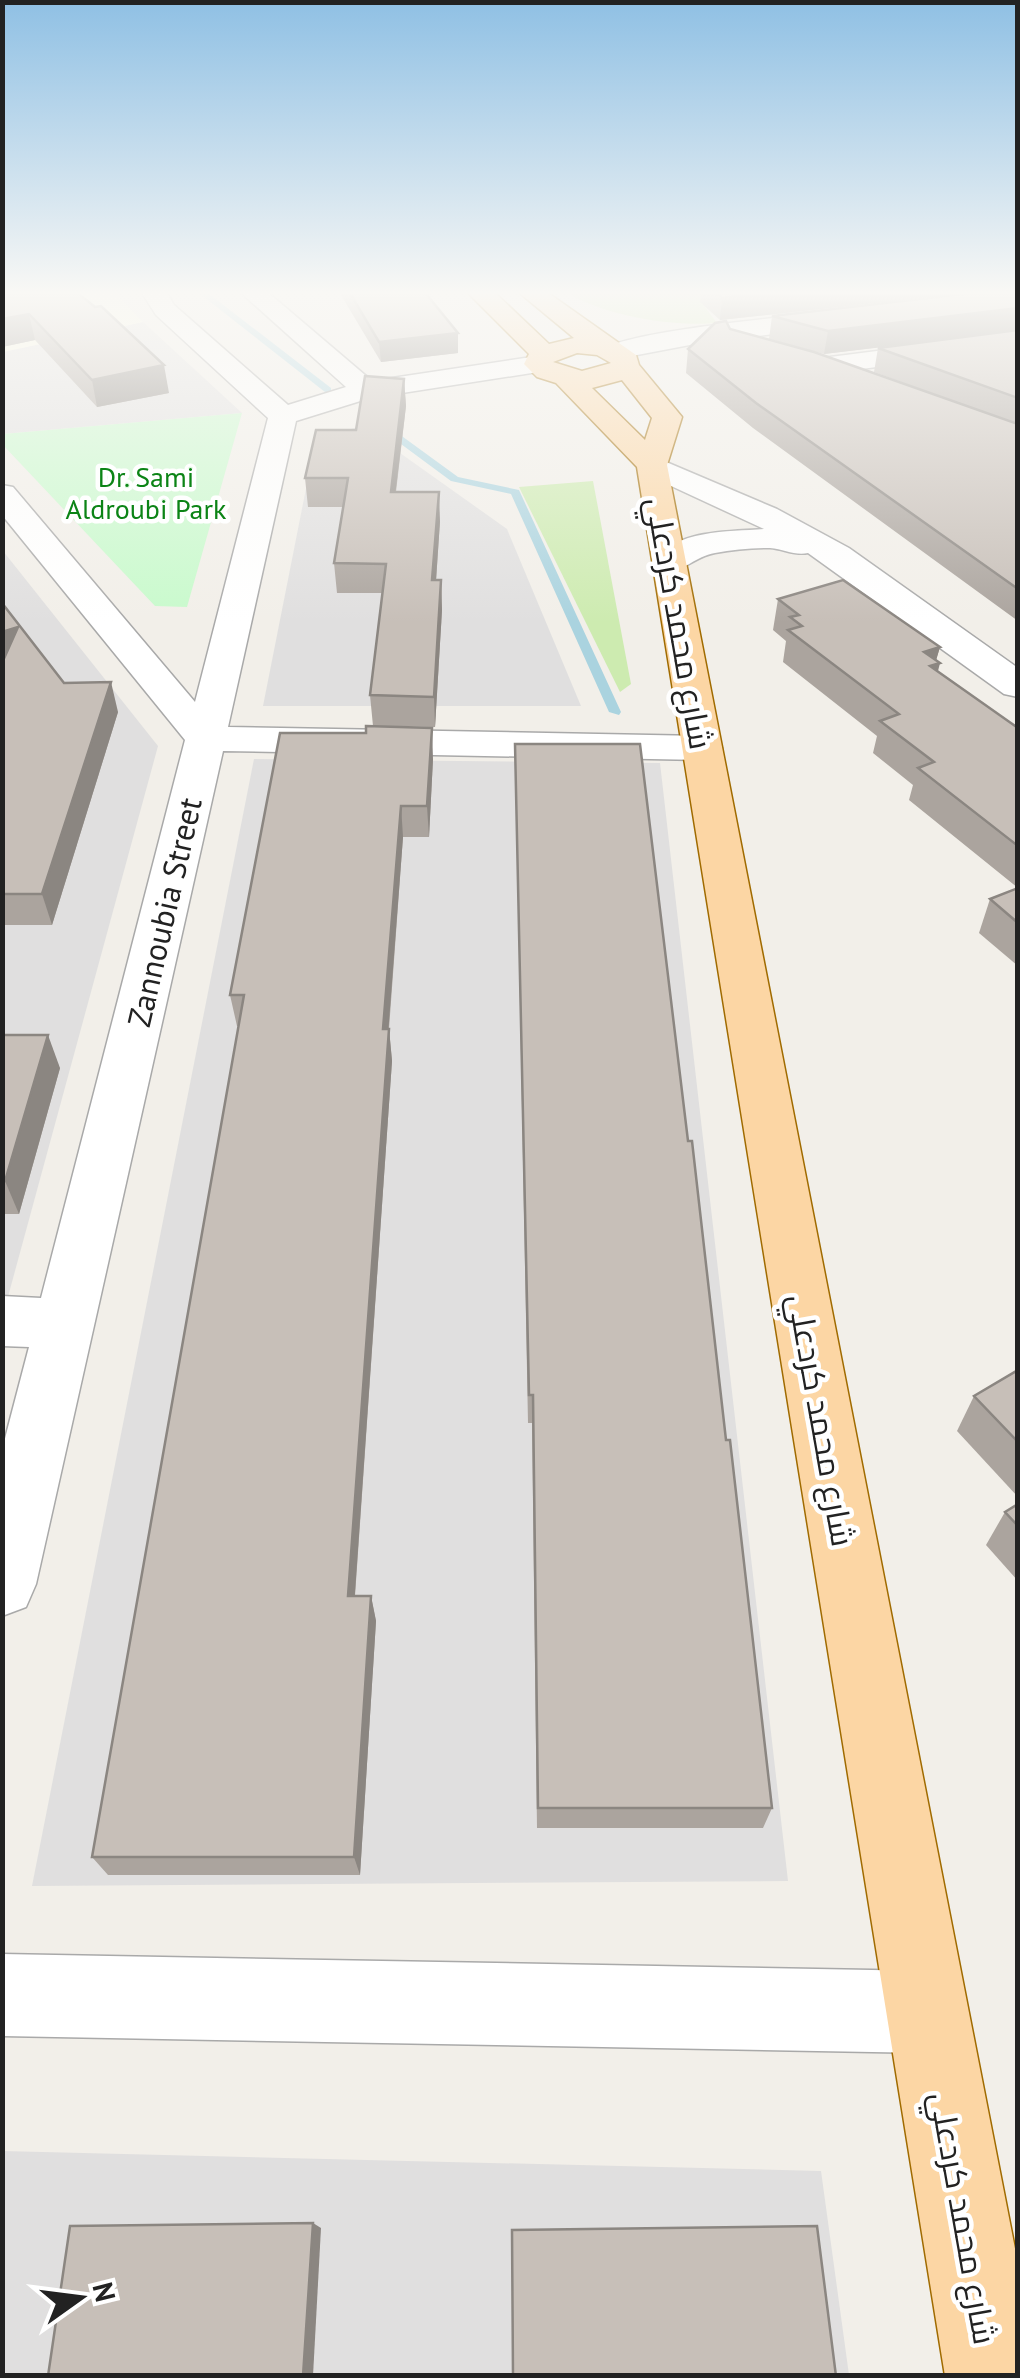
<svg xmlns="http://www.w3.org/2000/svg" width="1020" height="2378" font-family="'PT Sans',Cairo,sans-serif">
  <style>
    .residential { fill: #e0dfdf }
    .education { fill: #ffffe5 }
    .grass { fill: #cdebb0 }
    .park { fill: #c8facc }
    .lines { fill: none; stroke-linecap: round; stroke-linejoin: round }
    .stream { fill: #aad3df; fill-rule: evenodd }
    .minor-casing { stroke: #a9a9a9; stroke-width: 3 }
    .major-casing { stroke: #a06b00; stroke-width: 3 }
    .minor { fill: #fff; fill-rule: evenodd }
    .major { fill: #fcd6a4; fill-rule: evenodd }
    .wall { fill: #aba49e }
    .shaded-wall { fill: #8b8681 }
    .building { fill: #c7bfb8; stroke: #8b8681; stroke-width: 2.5 }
    .labels { text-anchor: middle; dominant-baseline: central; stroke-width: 9; stroke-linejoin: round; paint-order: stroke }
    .far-park-label { font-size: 28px; fill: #0c8416; stroke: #fff }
    .street-label { font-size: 32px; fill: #222; stroke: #fff }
  </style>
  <rect width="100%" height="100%" fill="#f2efe9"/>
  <!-- residential -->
  <g class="residential">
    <polygon points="143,322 242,413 3,434 3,352"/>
    <polygon points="362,426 507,529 581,706 263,706 316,438"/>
    <polygon points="3,551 158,746 3,1315"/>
    <polygon points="254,759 660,763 788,1881 32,1886"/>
    <polygon points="2,2151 821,2171 849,2375 3,2375"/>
  </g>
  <!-- education -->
  <polygon class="education" points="2,290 112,290 143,322 3,352"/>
  <!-- grass -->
  <g class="grass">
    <path d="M563,290h255l-116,13 15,20c-44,4 -116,-7 -154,-33z"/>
    <polygon points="593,481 631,684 620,692 519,487"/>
  </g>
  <!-- park -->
  <polygon class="park" points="242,413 187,607 155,606 3,445 3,434"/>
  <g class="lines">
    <!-- stream -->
    <g class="stream">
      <polygon points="195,290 204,290 331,388 331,392 325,392"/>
      <polygon points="382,426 388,426 458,477 519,490 621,712 619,715 609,712 511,494 451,481 382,430"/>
    </g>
    <defs>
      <g id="minor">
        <polygon points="140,290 165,290 174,305 288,405 346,387 238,290 265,290 372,381 538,356 552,364 538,372 370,398 296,421 228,727 702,736 716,739 722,748 716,757 702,760 223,751 36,1584 26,1607 2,1616 2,1450 29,1347 2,1346 2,1296 41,1298 185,740 2,515 2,485 13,487 195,702 268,418 156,315"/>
        <path d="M845,310l13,8 -4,6 -159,20 -79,15 -14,-8c16,-20 206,-36 243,-41z"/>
        <polygon points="1018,333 1018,349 822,374 808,366 822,358"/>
        <path d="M652,456l125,53 72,39 169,120v29l-14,-3 -196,-141c-13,3 -24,-4 -38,-5 -18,0 -38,2 -55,5 -23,4 -33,23 -58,17l-5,-7c23,-34 76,-31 112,-34l-123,-57 -4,-7 4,-7z"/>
        <polygon points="2,1954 927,1971 956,1983 968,2012 956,2041 927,2053 2,2036"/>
      </g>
      <path id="major" d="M465,290h27l57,54 25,-6 -58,-48h28l92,65 3,10 43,52 -15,48 351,1799v112h-73l-308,-1909 -81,-84 -19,-6 -13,-13 5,-10zM577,353l20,2 14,8 -29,8 -29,-9zM622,380l30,38 -7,22 -53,-52z"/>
    </defs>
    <!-- minor casing -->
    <use href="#minor" class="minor-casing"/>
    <!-- major casing -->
    <use href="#major" class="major-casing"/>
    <!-- minor -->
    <use href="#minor" class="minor"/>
    <!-- major -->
    <use href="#major" class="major"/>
  </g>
  <!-- wall -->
  <g class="wall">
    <polygon points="2,290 169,393 97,407 35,340 2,347"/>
    <polygon points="338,290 429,290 429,298 458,333 458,353 381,362"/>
    <polygon points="702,290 994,290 720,320 700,302"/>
    <polygon points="1018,290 1018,621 753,428 686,373 688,349 730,329 988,414 874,372 878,348 962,337 824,354 769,339 772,316"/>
    <polygon points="404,379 406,406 396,492 440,521 436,580 441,580 442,610 435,727 373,726 370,695 383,593 337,593 334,563 343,507 308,507 305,478 356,430"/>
    <polygon points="778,599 940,647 936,660 938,672 1018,728 1018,888 909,800 913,785 873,753 877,736 783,662 786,641 773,630"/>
    <polygon points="2,603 64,683 118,712 52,925 2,925"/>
    <polygon points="366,733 433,759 429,837 403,837 389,1029 392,1061 355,1596 371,1596 376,1621 360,1875 108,1875 92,1857 239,1026 237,1026 230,995"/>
    <polygon points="515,744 688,1141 772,1808 763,1828 537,1828 532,1423 528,1423"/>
    <polygon points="1018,888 1018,966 979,933 990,899"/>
    <polygon points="2,1035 60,1068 19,1214 2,1214"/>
    <polygon points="1018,1370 1018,1497 957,1431 974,1396"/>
    <polygon points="1018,1504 1018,1581 986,1545 1005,1512"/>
  </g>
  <!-- shaded-wall -->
  <g class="shaded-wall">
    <polygon points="792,290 994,290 720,320 722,298"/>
    <polygon points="1018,308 1018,331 824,354 828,331"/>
    <polygon points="29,314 35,340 2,347 2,319"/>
    <polygon points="458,333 458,353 381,362 379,342"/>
    <polygon points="164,365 169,393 97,407 92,380"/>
    <polygon points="404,379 406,406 392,521 391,492"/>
    <polygon points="439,492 440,521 434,610 432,580"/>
    <polygon points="441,580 442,610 435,727 434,697"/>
    <polygon points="18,627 2,664 2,632"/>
    <polygon points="940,647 935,664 940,663 932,695 924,652"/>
    <polygon points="111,682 118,712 52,925 42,894"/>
    <polygon points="432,728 433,759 429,837 427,806"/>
    <polygon points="401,806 403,837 386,1061 383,1029"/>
    <polygon points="389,1029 392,1061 353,1621 348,1596"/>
    <polygon points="48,1035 60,1068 19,1214 5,1181"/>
    <polygon points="371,1596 376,1621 360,1875 354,1857"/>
    <polygon points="313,2223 321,2228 313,2376 303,2376"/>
  </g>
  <!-- building -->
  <g class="building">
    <polygon points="2,290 74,290 95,307 101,306 164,365 92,380 29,314 2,319"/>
    <polygon points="348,290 423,290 458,333 379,342"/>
    <polygon points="714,290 792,290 722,298"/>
    <polygon points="998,290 1018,290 1018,308 828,331 772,316"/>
    <polygon points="726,321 730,329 814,352 1018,424 1018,589 756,403 688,349 715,323"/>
    <polygon points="1018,330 1018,398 878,348"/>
    <polygon points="365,376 404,379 391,492 439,492 432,580 441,580 434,697 370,695 386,564 334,563 348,478 305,478 316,430 356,430"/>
    <polygon points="843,580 940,647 924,652 940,663 930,666 1018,728 1018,846 918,768 934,762 880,721 899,714 788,630 802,626 790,617 799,615 778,599"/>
    <polygon points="2,603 64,683 111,682 42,894 2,894 2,663 18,627 2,632"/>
    <polygon points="366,726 432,728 427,806 401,806 383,1029 389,1029 348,1596 371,1596 354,1857 92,1857 244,995 230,995 280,733 366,733"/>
    <polygon points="515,744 640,744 688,1141 692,1141 726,1440 730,1440 772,1808 538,1808 533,1395 529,1395"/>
    <polygon points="1018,888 1018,923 990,899"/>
    <polygon points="2,1035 48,1035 5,1181 2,1181"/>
    <polygon points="1018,1370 1018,1442 974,1396"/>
    <polygon points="1018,1504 1018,1526 1005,1512"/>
    <polygon points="313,2223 303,2376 48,2376 70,2226"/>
    <polygon points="817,2226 836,2376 513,2376 512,2230"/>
  </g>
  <!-- sky -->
  <linearGradient id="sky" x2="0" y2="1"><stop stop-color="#8fc0e4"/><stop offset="0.47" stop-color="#f9f8f5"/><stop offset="1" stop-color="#f9f8f5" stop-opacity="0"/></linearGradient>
  <rect width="1020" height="623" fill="url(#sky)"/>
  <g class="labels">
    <!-- far-park labels -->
    <g class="far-park-label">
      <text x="146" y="476">Dr. Sami<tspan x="146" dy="32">Aldroubi Park</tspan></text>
    </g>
    <!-- street labels -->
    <g class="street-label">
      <text transform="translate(680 623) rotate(80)">شارع محمد كردعلي</text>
      <text transform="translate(164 912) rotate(-77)">Zannoubia Street</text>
      <text transform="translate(822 1420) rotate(80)">شارع محمد كردعلي</text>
      <text transform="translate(964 2218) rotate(80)">شارع محمد كردعلي</text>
    </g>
  </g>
  <!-- border -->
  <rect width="1020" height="2378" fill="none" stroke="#222222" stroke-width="10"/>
  <!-- north arrow -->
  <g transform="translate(80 2298) rotate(76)" stroke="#ffffff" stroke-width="8" paint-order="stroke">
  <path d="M0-8L18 38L0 25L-18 38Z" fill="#222222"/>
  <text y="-15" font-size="28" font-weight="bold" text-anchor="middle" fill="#222222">N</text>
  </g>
</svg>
